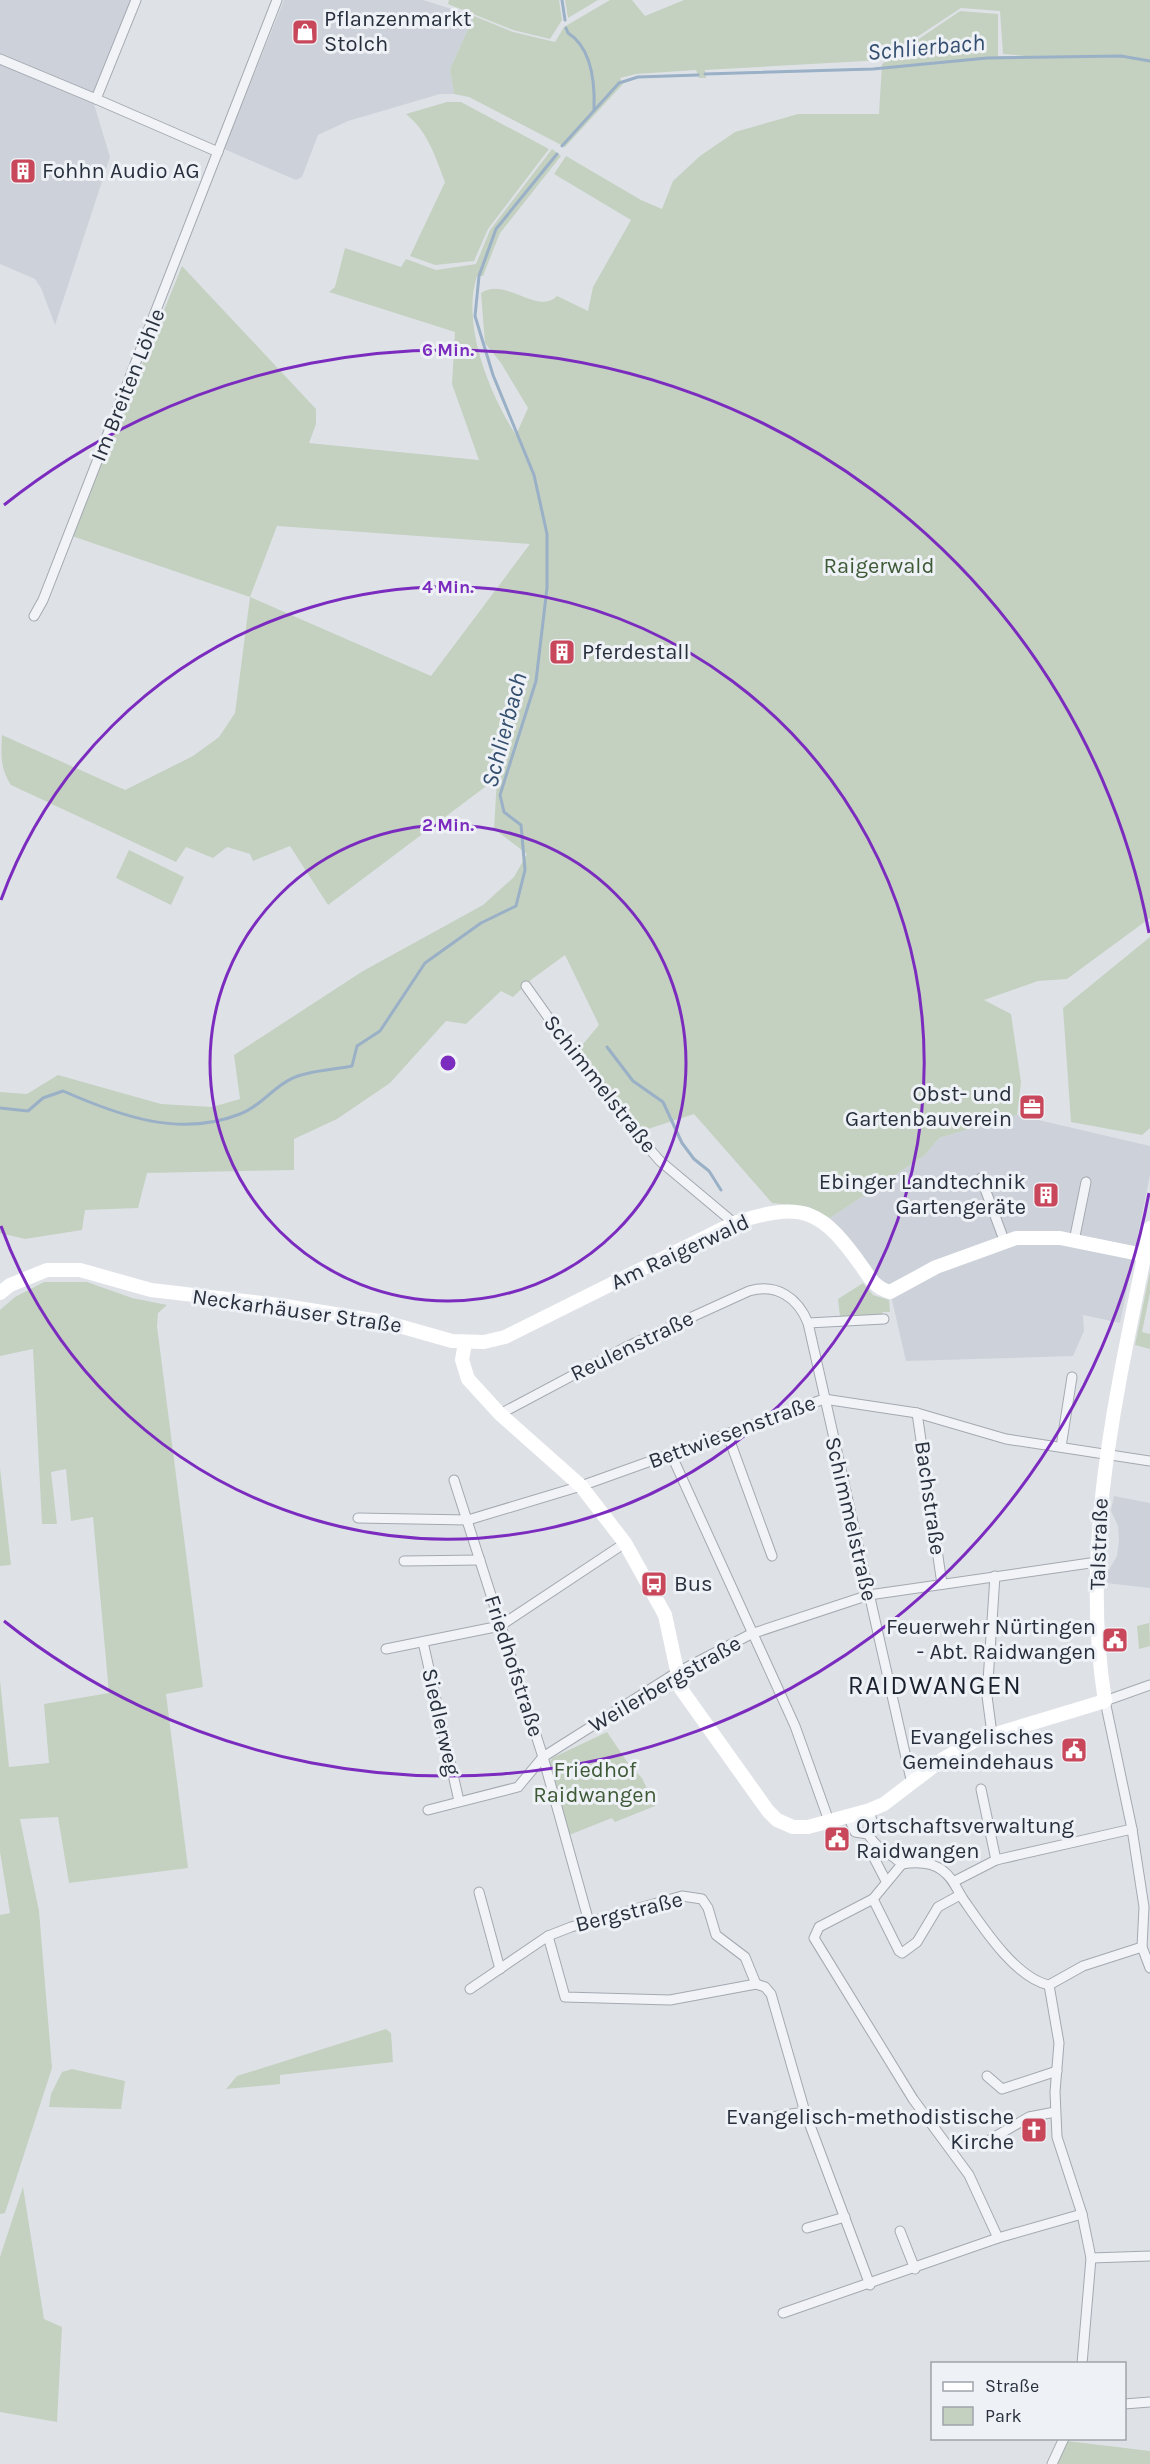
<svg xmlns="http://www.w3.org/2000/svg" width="1150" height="2464" font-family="Karla,sans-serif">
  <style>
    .built { fill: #cdd1d9 }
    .green { fill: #c4d1c0; fill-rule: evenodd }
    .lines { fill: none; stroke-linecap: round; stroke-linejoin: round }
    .stream { stroke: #9ab0c6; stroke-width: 3 }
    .street-casing { stroke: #a4a9b1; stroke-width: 11 }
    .street { stroke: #f1f3f6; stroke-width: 9 }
    .secondary { stroke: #fff; stroke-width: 14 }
    .ring { fill: none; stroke: #7b2cbf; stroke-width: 3 }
    .labels { text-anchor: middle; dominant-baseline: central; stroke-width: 6; stroke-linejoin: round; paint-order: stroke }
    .poi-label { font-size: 22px; fill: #28303e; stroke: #eef1f5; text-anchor: start }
    .street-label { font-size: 22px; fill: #28303e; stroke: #eef1f5 }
    .park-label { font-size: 22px; fill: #3d5936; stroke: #eef1f5 }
    .water-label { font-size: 24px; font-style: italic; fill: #344f70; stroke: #eef1f5 }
    .quarter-label { font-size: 26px; letter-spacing: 1.5px; fill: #1a212e; stroke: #eef1f5 }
    .centre { fill: #7b2cbf; stroke: #eef1f5; stroke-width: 3 }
    .ring-label { font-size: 18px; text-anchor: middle; font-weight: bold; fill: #7b2cbf; stroke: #eef1f5; stroke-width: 6; stroke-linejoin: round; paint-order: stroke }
  </style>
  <rect width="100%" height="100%" fill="#dee2e7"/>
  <!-- built -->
  <g class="built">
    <polygon points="0,0 133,0 94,104 110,157 55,325 41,288 35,279 0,264"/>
    <polygon points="284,0 423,0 474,16 450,69 454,94 440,94 348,121 318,135 302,177 296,180 224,149"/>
    <polygon points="1017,1115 1150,1146 1150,1175 1120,1323 1083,1315 1084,1331 1073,1356 906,1361 889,1287 878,1281 849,1239 830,1218 925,1155 939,1138"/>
    <polygon points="1114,1496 1150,1503 1150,1588 1106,1583 1106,1575 1117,1556 1119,1540 1118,1526 1111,1511"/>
  </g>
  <!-- green -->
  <g class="green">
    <polygon points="449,0 559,0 562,20 550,39 513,30 448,4"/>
    <polygon points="565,0 598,0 568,18"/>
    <path d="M610,0h22l13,16 39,-16h466v918l-83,61 -29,2 -54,19 27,14 10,68 -4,33 -78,23 -14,17 -95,63 -21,-11 -37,-4 -78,-89 -52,17 -65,-80 22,-26 -34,-70 -33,24 -19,18 -12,-6 -35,33 -20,-3 -56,62 -53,36 -43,20v31l-147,3 -9,35 -53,2 -3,20 -57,9 -25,-6v-141l27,2 31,-19 103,29 51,3 28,-8 -6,-44 129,-84 120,-66 31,-28 13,-23 -33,-25 3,-51 -169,127 -38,-59 -37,15 -3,-7 -23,-7 -14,11 -27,-11 -10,15 -165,-77c-11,-17 -10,-30 -9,-50l123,55 68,-34 26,-19 16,-24 15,-116 -178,-61 110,-270 134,143v15l-7,19 170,17 -27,-76 3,-52 -126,-40 6,-5 10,-39 56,19 5,-8 30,11 40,-6 14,-34 62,-81 9,7 -61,77 -17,43h-6c-16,49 13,119 39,159l12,-27 -27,-45 -16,-20 -4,-50c24,-17 56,23 76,3l31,15 5,-24 38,-67 -77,-46 12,-18 75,44 21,9 11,-28 27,-25 35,-24 63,-18h81l3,-50 78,-53 38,3v42h27l-22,-2 -3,-43 -39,-3 -79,52 -177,10 1,8h-7l-3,-8 -60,4 -16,4 3,6 -58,63 -96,-50 -15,-3 -4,-25 24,-53 39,16 42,10 9,-15zM277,526l253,18 -99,132 -181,-79z"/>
    <path d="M447,102h14l88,47 -61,80 -14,32 -39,4 -25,-9 35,-74c-10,-26 -17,-50 -39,-68z"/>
    <polygon points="129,850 184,877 171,905 116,878"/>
    <polygon points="1150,937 1150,1128 1142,1135 1071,1122 1063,1008"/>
    <polygon points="1150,1271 1150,1293 1142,1332 1150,1334 1150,1349 1135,1345"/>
    <polygon points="44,1282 87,1282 132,1298 167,1305 158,1313 157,1326 203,1687 166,1694 188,1868 69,1883 58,1817 20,1819 39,1911 52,2068 5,2213 0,2214 0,1915 10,1913 0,1852 0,1680 9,1767 49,1763 44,1704 109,1693 93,1517 71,1521 66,1469 51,1472 57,1524 42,1524 33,1349 0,1356 0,1310 15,1297"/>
    <polygon points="863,1283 873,1295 889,1300 890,1312 883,1312 881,1315 840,1317 838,1299"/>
    <polygon points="0,1468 11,1565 0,1566"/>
    <polygon points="1149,1613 1150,1646 1139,1649 1137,1626 1149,1623"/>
    <polygon points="607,1732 630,1766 642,1778 655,1806 615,1822 612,1818 569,1835 550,1762 552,1758"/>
    <polygon points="386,2029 391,2033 393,2062 280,2075 280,2084 226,2089 237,2076"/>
    <polygon points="72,2069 125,2081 121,2109 49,2107 51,2094 62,2072"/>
    <polygon points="23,2187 44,2319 62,2327 57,2422 0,2412 0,2257"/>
    <polygon points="1067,2441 1150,2451 1150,2464 1054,2464"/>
  </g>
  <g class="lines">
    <!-- stream -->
    <g class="stream">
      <polyline points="562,0 565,20"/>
      <path d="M566,28l2,5c24,15 27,51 26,77"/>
      <polyline points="705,74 873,69 987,58 1121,56 1150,61"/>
      <polyline points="562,146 619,83 638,77 698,75"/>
      <polyline points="607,1047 633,1081 663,1102 682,1143 694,1159 709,1171 721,1190"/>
      <path d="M0,1108l28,3 15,-13 20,-7c57,25 117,47 177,23 20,-7 34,-28 53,-36 17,-8 41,-8 59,-12l5,-20 23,-15 45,-68 56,-40 35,-17 9,-36 -4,-45 -17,-13 -4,-17 36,-114 11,-93v-54l-13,-59 -41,-100 -18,-59 4,-40 17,-47 61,-75"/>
    </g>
    <defs>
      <g id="street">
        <polyline points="136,0 96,99 218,152"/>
        <polyline points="0,59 96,99"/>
        <polyline points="34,616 43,600 277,0"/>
        <polyline points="526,986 592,1079 640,1138 660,1161 734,1223"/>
        <polyline points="981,1178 1004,1240"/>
        <polyline points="1074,1241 1086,1182"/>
        <polyline points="808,1323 884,1319"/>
        <polyline points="917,1413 942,1584"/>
        <path d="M500,1414l126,-67 123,-56c28,-8 49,7 59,32l104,461"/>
        <polyline points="727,1433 772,1556"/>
        <polyline points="1061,1447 1072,1377"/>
        <polyline points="671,1454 795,1726 829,1821"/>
        <polyline points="454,1480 543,1757 589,1922"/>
        <polyline points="358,1518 468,1520 581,1486 824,1399 917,1413 1006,1439 1150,1461"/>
        <polyline points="404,1561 480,1560"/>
        <polyline points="423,1642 459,1801"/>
        <polyline points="386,1649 500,1626 625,1543"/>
        <polyline points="1150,1685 1105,1701 1132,1829 1144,1907 1142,1947 1150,1968"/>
        <polyline points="992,1734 987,1696 995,1576"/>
        <polyline points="981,1789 996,1860"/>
        <polyline points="428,1810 518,1787 543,1757 676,1673 751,1634 869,1595 1097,1562"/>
        <path d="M870,1810l2,13 -4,11c10,17 20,17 34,30 12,-2 29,-2 40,6 11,8 14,18 21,29 19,27 52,79 86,86l34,-19 59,-19"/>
        <polyline points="848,1816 855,1832 868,1834"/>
        <polyline points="876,1848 874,1858 886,1881"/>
        <polyline points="902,1864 873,1899 819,1927 814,1938 913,2099 969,2175 998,2238"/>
        <polyline points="955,1881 996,1860 1132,1829"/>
        <polyline points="479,1892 500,1969"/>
        <polyline points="873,1899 899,1951 902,1953 917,1942 938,1907 960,1895"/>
        <polyline points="548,1936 565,1997 670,2000 756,1984 765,1987 771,1994 805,2112 870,2285"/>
        <polyline points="1049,1985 1059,2043 1055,2092 1057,2137 1082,2214 1091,2258 1082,2364"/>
        <polyline points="470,1989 548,1936 571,1927 682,1896 702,1899 708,1908 716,1935 745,1957 756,1984"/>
        <polyline points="987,2076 1002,2089 1057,2071"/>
        <polyline points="750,2120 805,2112"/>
        <polyline points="991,2139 1029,2117 1055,2112"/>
        <polyline points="807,2228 845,2217"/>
        <polyline points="900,2231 915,2269"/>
        <polyline points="1091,2258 1150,2256"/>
        <polyline points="783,2313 998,2238 1082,2214"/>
        <polyline points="1124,2404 1150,2402"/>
        <polyline points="1052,2464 1064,2438"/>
      </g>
    </defs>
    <!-- street casing -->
    <use href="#street" class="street-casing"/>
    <!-- street -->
    <use href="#street" class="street"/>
    <!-- secondary -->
    <g class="secondary">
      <path d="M0,1293l10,-8 37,-15h33l71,20 128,15 106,17 67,19 32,1 21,-5 229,-114c70,-23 88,-13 129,45 8,12 13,20 27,24l46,-25 80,-29h44l84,17"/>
      <path d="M465,1343l-3,17 6,19 32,35 81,72 44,57 40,72 16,74 87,122 9,9 16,7h15l62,-17 14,-6 59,-45 33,-19 129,-39c-26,-159 14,-318 45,-473"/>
    </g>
  </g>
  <!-- distance rings -->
  <g class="ring">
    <circle cx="448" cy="1063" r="238"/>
    <path d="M1 900A476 476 0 1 1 1 1226"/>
    <path d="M1149 1193A713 713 0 0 1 4 1621M4 505A713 713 0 0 1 1149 933"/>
  </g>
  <!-- icons -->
  <defs>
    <symbol id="shop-square" viewBox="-11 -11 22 22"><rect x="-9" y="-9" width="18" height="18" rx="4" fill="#c9475b" stroke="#eef1f5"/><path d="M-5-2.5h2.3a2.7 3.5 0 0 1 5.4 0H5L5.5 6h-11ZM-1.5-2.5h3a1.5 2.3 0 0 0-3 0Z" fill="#fff"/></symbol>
    <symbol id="building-square" viewBox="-11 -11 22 22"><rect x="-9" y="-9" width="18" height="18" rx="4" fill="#c9475b" stroke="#eef1f5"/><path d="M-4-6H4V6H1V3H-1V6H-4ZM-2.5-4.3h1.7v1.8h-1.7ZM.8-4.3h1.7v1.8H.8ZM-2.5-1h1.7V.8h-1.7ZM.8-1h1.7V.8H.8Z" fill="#fff"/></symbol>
    <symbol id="office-square" viewBox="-11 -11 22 22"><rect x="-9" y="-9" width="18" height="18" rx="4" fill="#c9475b" stroke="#eef1f5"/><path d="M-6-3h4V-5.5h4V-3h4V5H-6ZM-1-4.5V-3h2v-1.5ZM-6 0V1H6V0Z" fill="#fff"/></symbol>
    <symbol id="bus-square" viewBox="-11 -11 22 22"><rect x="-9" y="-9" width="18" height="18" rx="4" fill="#c9475b" stroke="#eef1f5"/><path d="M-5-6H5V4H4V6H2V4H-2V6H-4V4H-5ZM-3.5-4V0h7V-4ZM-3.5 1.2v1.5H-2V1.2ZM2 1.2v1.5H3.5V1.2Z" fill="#fff"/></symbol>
    <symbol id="civic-square" viewBox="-11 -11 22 22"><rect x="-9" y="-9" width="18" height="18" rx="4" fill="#c9475b" stroke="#eef1f5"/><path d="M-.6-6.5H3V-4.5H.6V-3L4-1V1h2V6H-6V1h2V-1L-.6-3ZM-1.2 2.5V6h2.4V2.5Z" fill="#fff"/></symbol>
    <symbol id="church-square" viewBox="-11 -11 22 22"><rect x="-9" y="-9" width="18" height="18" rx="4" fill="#c9475b" stroke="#eef1f5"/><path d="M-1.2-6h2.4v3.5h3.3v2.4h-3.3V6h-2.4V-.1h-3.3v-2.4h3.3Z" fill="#fff"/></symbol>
  </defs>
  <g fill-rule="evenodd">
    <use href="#shop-square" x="290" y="17" width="30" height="30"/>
    <use href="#building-square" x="8" y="156" width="30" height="30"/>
    <use href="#building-square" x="547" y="637" width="30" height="30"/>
    <use href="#office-square" x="1017" y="1092" width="30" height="30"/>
    <use href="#building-square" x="1031" y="1180" width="30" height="30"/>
    <use href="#bus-square" x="639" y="1569" width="30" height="30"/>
    <use href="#civic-square" x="1100" y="1625" width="30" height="30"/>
    <use href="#civic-square" x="1059" y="1735" width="30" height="30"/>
    <use href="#civic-square" x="822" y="1824" width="30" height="30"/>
    <use href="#church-square" x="1019" y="2115" width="30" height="30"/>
  </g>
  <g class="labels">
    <!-- poi labels -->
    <g class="poi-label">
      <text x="324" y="19">Pflanzenmarkt<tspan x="324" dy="25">Stolch</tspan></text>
      <text x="42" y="171">Fohhn Audio AG</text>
      <text x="582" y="652">Pferdestall</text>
      <text x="1012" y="1094" text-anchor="end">Obst- und<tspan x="1012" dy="25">Gartenbauverein</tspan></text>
      <text x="1026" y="1182" text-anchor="end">Ebinger Landtechnik<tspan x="1026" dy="25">Gartengeräte</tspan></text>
      <text x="674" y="1584">Bus</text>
      <text x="1096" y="1627" text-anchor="end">Feuerwehr Nürtingen<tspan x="1096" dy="25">- Abt. Raidwangen</tspan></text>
      <text x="1054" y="1737" text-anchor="end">Evangelisches<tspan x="1054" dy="25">Gemeindehaus</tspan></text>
      <text x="856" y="1826">Ortschaftsverwaltung<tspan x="856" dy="25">Raidwangen</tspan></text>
      <text x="1014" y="2117" text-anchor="end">Evangelisch-methodistische<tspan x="1014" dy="25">Kirche</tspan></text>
    </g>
    <!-- street labels -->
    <g class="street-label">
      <text transform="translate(128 385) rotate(-68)">Im Breiten Löhle</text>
      <text transform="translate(600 1084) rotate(52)">Schimmelstraße</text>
      <text transform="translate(680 1252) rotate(-25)">Am Raigerwald</text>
      <text transform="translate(297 1311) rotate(8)">Neckarhäuser Straße</text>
      <text transform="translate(632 1346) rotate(-26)">Reulenstraße</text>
      <text transform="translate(732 1432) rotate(-20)">Bettwiesenstraße</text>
      <text transform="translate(930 1498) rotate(82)">Bachstraße</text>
      <text transform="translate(851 1519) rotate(77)">Schimmelstraße</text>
      <text transform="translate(1099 1544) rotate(-88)">Talstraße</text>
      <text transform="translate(514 1666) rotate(72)">Friedhofstraße</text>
      <text transform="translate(665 1684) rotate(-30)">Weilerbergstraße</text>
      <text transform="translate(441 1722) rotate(77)">Siedlerweg</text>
      <text transform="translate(629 1912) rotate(-14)">Bergstraße</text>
    </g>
    <!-- park labels -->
    <g class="park-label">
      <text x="879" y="566">Raigerwald</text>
      <text x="595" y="1770">Friedhof<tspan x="595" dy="25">Raidwangen</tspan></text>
    </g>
    <!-- water labels -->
    <g class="water-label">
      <text transform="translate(926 47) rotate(-5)">Schlierbach</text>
      <text transform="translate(504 730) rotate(-75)">Schlierbach</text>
    </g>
    <!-- quarter labels -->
    <g class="quarter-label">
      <text x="935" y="1685">RAIDWANGEN</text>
    </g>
  </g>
  <circle cx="448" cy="1063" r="9" class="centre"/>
  <g class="ring-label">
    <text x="448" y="356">6 Min.</text>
    <text x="448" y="593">4 Min.</text>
    <text x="448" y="831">2 Min.</text>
  </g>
  <!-- legend -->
  <rect x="931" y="2362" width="195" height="78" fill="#eef1f5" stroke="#9fa4ac" stroke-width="1.5"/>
  <rect x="943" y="2382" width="30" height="9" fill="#ffffff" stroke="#9fa4ac" stroke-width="1.5"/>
  <text x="985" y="2392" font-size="18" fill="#28303e">Straße</text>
  <rect x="943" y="2407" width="30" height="18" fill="#c4d1c0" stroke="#9fa4ac" stroke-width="1.5"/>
  <text x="985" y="2422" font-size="18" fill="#28303e">Park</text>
</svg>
